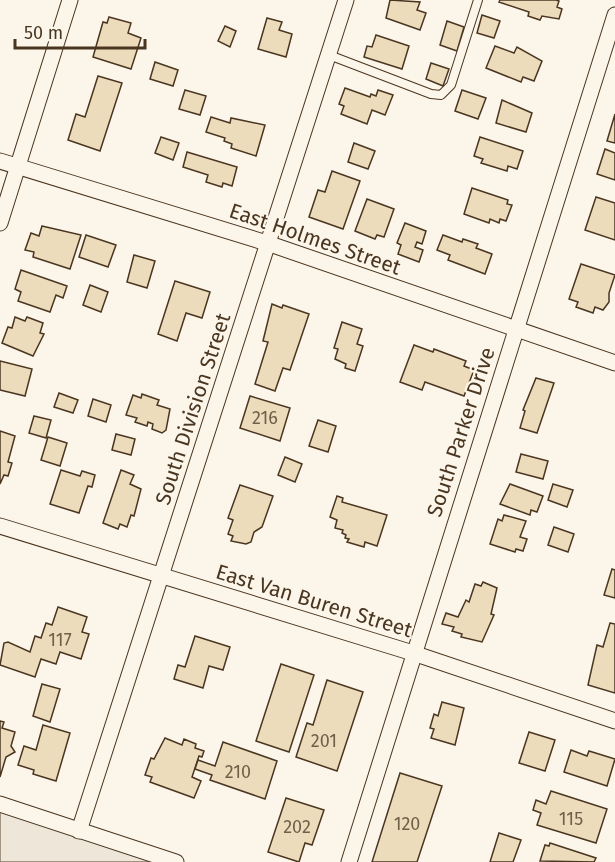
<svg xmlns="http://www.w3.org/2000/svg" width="615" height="862" font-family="'Fira Sans',sans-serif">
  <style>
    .green { fill: #ede6d9; stroke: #887966; stroke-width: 1.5 }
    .building { fill: #ecdcbc; stroke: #4a3520; stroke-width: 1.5 }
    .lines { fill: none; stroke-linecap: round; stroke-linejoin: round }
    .lane-casing { stroke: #4a3520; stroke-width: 10 }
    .street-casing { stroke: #4a3520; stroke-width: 17 }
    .lane { stroke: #fbf6e9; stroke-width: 8 }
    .street { stroke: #fbf6e9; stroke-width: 15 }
    .labels { text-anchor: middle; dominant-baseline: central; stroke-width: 4.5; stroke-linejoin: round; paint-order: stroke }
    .number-label { font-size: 18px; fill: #725f47 }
    .street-label { font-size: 21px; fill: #4a3520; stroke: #fbf6e9 }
  </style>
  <rect width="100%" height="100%" fill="#fbf6e9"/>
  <!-- green -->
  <polygon class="green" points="0,804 176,862 0,862"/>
  <!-- building -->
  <g class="building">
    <polygon points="390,0 420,2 417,10 426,13 420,30 386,18"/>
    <polygon points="500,0 556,0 559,1 557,7 562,9 559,19 542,16 540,20 528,16 529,12 499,2"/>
    <polygon points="482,15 500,21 494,38 477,33"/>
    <polygon points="109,17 131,23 128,33 141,38 131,69 93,57 103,22 107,23"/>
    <polygon points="267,18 282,22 279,30 292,34 286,57 258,49"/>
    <polygon points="447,21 464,27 457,51 440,45"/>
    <polygon points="225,26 236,31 230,47 218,41"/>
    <polygon points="376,35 409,46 402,69 364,57 367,46 372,47"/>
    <polygon points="495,46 514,53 517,47 542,61 534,81 523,77 521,82 486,68"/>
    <polygon points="155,62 178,70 173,86 150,79"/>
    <polygon points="431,63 449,69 443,86 426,79"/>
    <polygon points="98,76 122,83 100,151 68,140 76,114 85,117"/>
    <polygon points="345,88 370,97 371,94 376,96 378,90 393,95 385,115 372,110 367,124 341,114 344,106 339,104"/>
    <polygon points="185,90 206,96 200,115 179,109"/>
    <polygon points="462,90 486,98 478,119 455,111"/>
    <polygon points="502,100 532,113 526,132 496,123"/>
    <polygon points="615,114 615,143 607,141"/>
    <polygon points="211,117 230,123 231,118 265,125 256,156 231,148 232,144 224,141 225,138 206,132"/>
    <polygon points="161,137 179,143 173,160 155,153"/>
    <polygon points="480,137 523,151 517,169 508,166 507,171 481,163 483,159 474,156"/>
    <polygon points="354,143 375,151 368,169 348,162"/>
    <polygon points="605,149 615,153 615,180 597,174"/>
    <polygon points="187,152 237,167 232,186 223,183 222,187 206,182 208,175 183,167"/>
    <polygon points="332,171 360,181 343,229 309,217 318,190 325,192"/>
    <polygon points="472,188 508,200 507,204 512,205 506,221 500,219 499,223 490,219 489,223 464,214"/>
    <polygon points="596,197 615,203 615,240 585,230"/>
    <polygon points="367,199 394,209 384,237 377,235 375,239 355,231"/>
    <polygon points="405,223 426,231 422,244 417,242 415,247 423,250 419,262 398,254 401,245 397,243"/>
    <polygon points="42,226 81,235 70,269 33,257 34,252 25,250 31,233 39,236"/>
    <polygon points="86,235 116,245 108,267 79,257"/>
    <polygon points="443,235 462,242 463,239 478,244 476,248 492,254 485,274 448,260 450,255 437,250"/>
    <polygon points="134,255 155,261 147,288 127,282"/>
    <polygon points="581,264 615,275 609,293 609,302 603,310 595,307 593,313 576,307 578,302 569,299"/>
    <polygon points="21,270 67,286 63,298 56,295 50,312 18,301 21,292 15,289"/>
    <polygon points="175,281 210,292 202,318 186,313 177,341 158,334"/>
    <polygon points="90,285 108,292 101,312 83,305"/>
    <polygon points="272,304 282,308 283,305 309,314 290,370 283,368 275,391 255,384 268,342 263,341"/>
    <polygon points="15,317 25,321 27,317 43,323 40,333 44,334 33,356 2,343 8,327 12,328"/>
    <polygon points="342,322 362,329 357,344 363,346 355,371 345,368 346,364 335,359 338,349 334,348"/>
    <polygon points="414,345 433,352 434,349 466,361 464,366 474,370 464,396 425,382 422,390 400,382"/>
    <polygon points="0,361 32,369 25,396 0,390"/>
    <polygon points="536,378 554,383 537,433 520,428 525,411 523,410"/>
    <polygon points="59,393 78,400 73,413 54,407"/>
    <polygon points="142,394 159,400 157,405 170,409 166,430 162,433 152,429 153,424 148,422 147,426 135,422 137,418 126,415 133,395 141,398"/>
    <polygon points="250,396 290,408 280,441 240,428"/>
    <polygon points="93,399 111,405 106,422 88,416"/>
    <polygon points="34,416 51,420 46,438 29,433"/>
    <polygon points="318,420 336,426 328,452 309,446"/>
    <polygon points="0,431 15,436 8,462 12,463 8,476 4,475 0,484"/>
    <polygon points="116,434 135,439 131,455 112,450"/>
    <polygon points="48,437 67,443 60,466 41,460"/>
    <polygon points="521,454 548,461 543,479 516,472"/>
    <polygon points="285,457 302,464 295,482 278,475"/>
    <polygon points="61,470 80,476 82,471 95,475 92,487 88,486 79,513 50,504"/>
    <polygon points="121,470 134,475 130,484 141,489 134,516 131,515 127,527 120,524 118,529 103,523"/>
    <polygon points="510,484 543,496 537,512 531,510 530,515 500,504"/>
    <polygon points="553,484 573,490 567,507 548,500"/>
    <polygon points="240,485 273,496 262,527 254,532 251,542 246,544 231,541 233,536 228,534 233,520 228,518"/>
    <polygon points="337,496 343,498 342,502 387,515 377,546 365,542 364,547 347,542 349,539 345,538 346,535 342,533 343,530 335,528 337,520 330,517"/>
    <polygon points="504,515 526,521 520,537 527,539 523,551 516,549 515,552 490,544 498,519 502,521"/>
    <polygon points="554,527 574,534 568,552 548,545"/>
    <polygon points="612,569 615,570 615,598 604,595"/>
    <polygon points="483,582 497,588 491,614 494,615 482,642 461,637 462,634 452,631 454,627 442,624 446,613 458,617 466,600 469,602 475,584 481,586"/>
    <polygon points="58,607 87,617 82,632 89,634 81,659 60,652 56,664 41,659 35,677 0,665 4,643 8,642 30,652 35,636 41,638 46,623 52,625"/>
    <polygon points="610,623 615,624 615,693 588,685 597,645 603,647"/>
    <polygon points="195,636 230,647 223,670 209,666 203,688 174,679 178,665 185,667"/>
    <polygon points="281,664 314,675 289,752 256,741"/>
    <polygon points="327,680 363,692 337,771 296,757 307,723 313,725"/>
    <polygon points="42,684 60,689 50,722 33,716"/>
    <polygon points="442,702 464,708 455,745 431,738 434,729 430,728 434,714 438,716"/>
    <polygon points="0,721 4,722 2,728 15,732 11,746 15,752 6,757 0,777"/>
    <polygon points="43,725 70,733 56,781 33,774 34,770 18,765 24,746 36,750"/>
    <polygon points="529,732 555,740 545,771 519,763"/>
    <polygon points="165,738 182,745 184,739 196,744 195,748 204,751 202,757 199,756 192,777 201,781 194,798 150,782 152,777 145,775 151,758 154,759"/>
    <polygon points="223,742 277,761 265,799 210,780 212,775 195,769 198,760 215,766"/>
    <polygon points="571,750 587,756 589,751 615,759 607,786 564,772"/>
    <polygon points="400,773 442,786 417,862 372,862"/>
    <polygon points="551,791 607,809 596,843 537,825 541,813 533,810 536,800 546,804"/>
    <polygon points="286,798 324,810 312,845 305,843 299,862 268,852"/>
    <polygon points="499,833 521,840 513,862 490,862"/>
    <polygon points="550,843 596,858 594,862 540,861 545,845 549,846"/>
  </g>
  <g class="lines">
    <defs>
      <polyline id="lane" points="329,55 431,94 441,95 451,85 478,0"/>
      <g id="street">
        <polyline points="0,161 270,244 615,363"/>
        <polyline points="0,223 70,0"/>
        <polyline points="0,526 413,653 615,721"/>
        <polyline points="0,804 176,862"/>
        <polyline points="79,831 346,0"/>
        <polyline points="349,862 615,15"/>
      </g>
    </defs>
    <!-- lane casing -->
    <use href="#lane" class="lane-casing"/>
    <!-- street casing -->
    <use href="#street" class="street-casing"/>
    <!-- lane -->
    <use href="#lane" class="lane"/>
    <!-- street -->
    <use href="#street" class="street"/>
  </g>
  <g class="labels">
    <!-- number labels -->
    <g class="number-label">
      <text x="265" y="418">216</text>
      <text x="60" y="640">117</text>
      <text x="324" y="741">201</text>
      <text x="238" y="772">210</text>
      <text x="571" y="819">115</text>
      <text x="407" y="824">120</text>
      <text x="297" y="827">202</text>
    </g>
    <!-- street labels -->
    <g class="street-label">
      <text transform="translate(315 239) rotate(19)">East Holmes Street</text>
      <text transform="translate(193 409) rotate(-72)">South Division Street</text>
      <text transform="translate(461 432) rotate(-72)">South Parker Drive</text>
      <text transform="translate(314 601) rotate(17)">East Van Buren Street</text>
    </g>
  </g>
  <!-- scale -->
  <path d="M15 39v9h130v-9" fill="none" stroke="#4a3520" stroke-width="3"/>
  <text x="24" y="39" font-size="18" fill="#4a3520" stroke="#fbf6e9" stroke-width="4.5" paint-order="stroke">50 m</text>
</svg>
